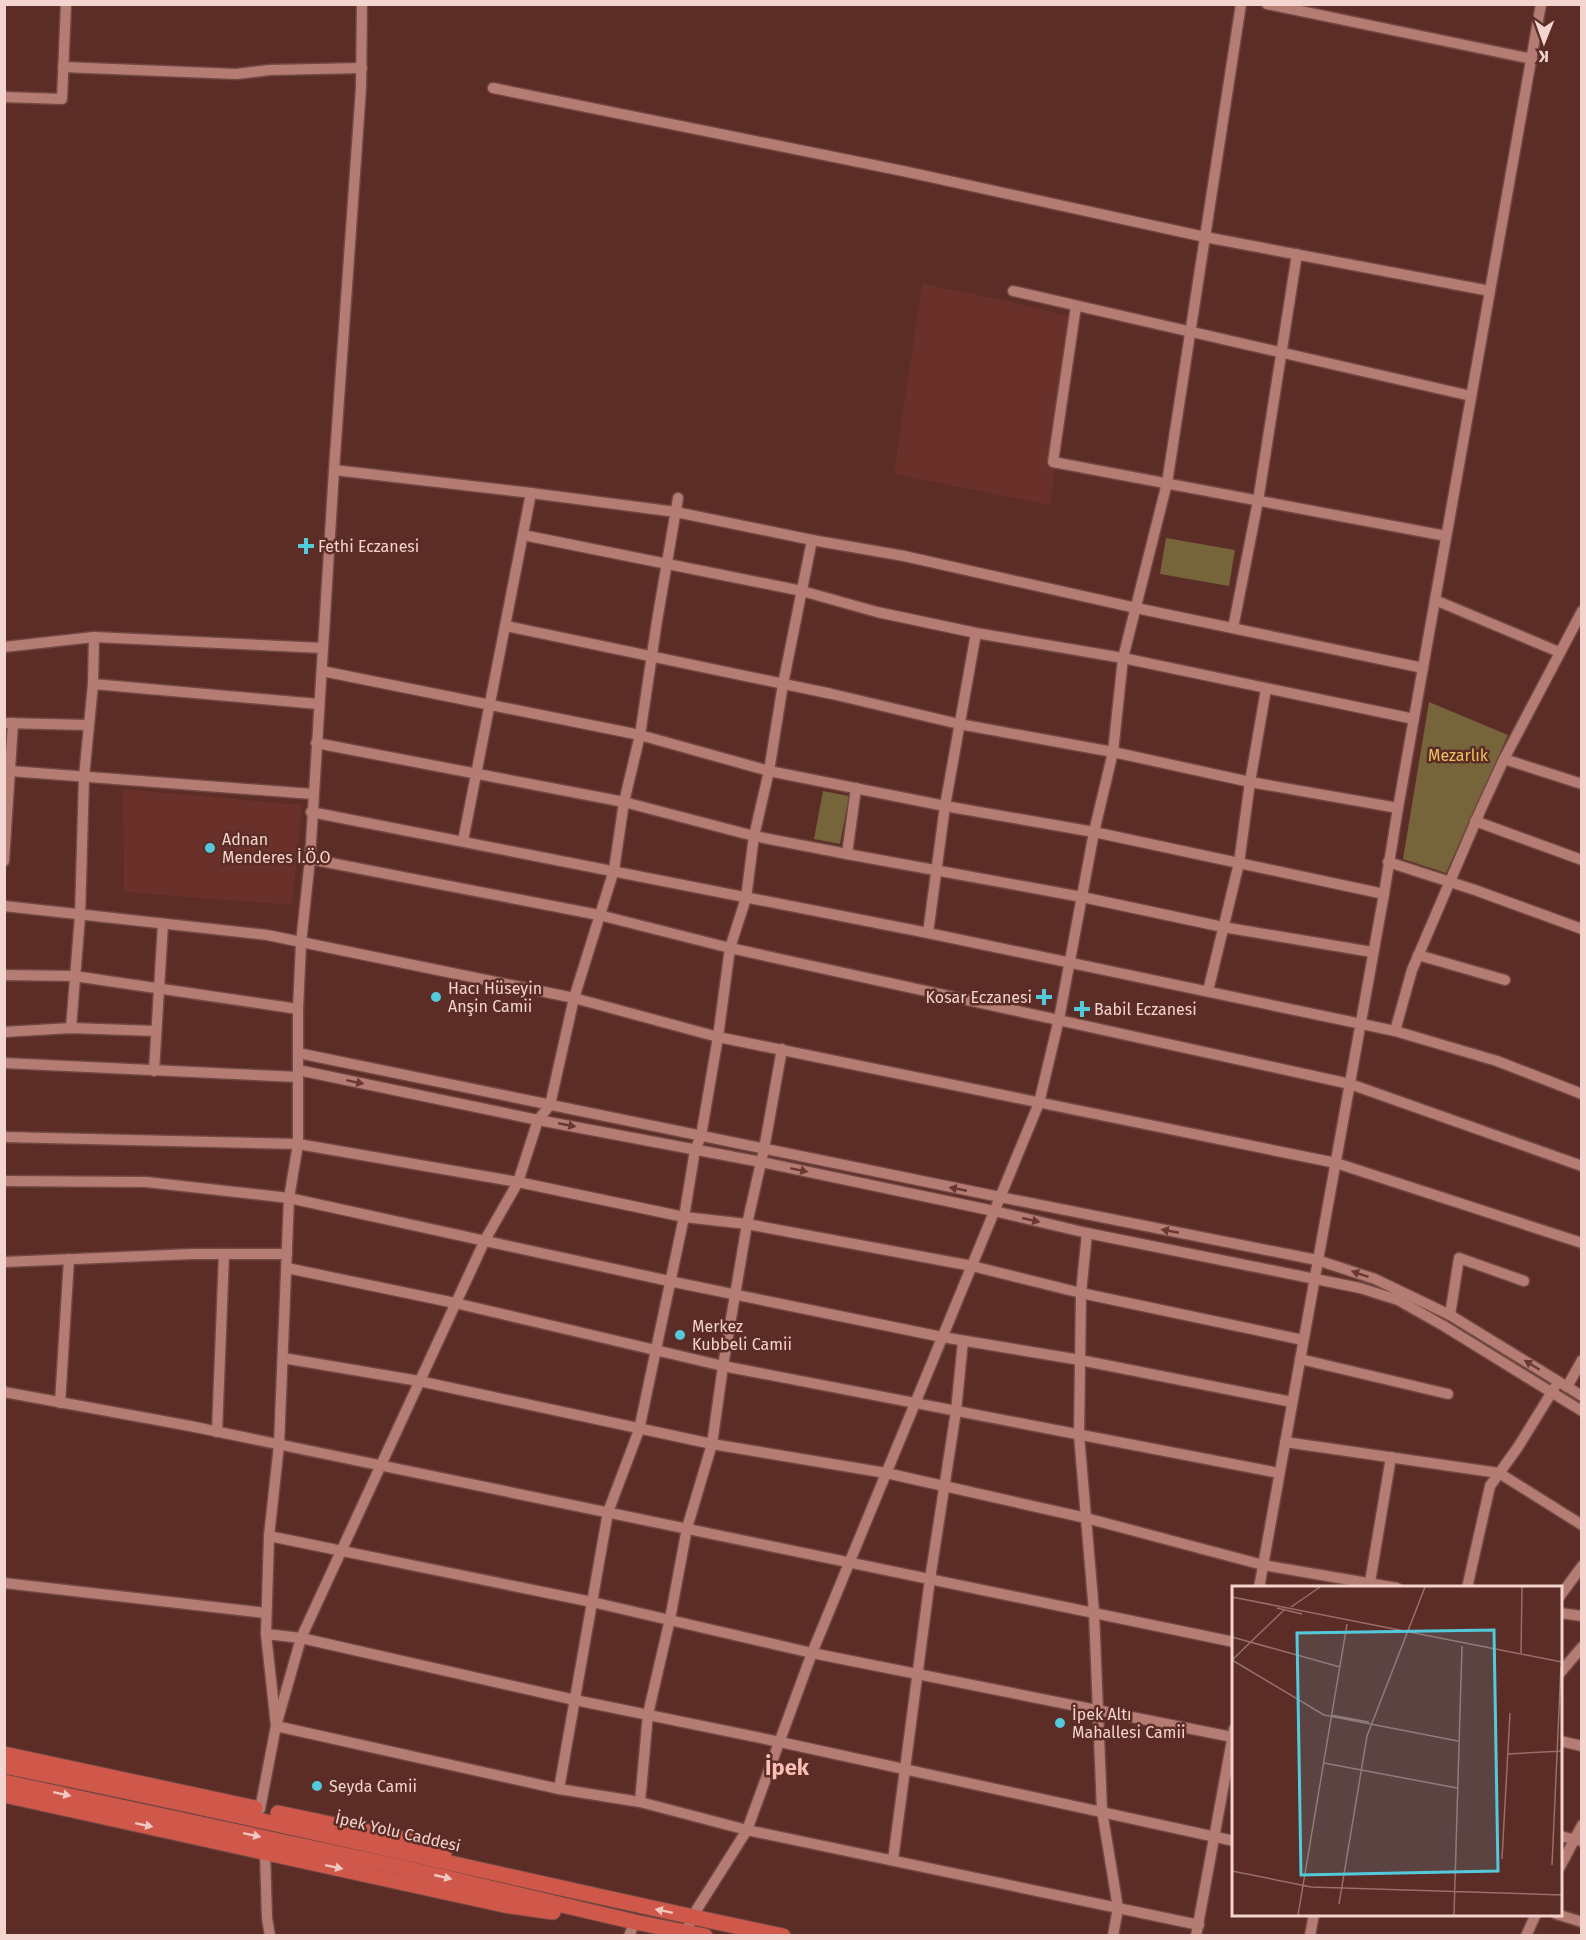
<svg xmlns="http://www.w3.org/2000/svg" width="1586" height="1940" font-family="'Fira Sans',sans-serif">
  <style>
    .built { fill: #69312a }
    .green { fill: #76653a }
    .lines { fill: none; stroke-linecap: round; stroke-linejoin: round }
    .minor-casing { stroke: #714843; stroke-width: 13 }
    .highway-casing { stroke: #714843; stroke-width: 17 }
    .minor { stroke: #b47c73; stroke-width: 10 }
    .highway { stroke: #d0584a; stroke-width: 15 }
    .oneway { fill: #693832 }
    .oneway2 { fill: #f0c8c1 }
    .poi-dot { fill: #53cadc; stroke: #5c2c26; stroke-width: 2 }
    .labels { text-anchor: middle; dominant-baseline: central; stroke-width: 5; stroke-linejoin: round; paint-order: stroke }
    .poi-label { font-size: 16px; fill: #f3d4ce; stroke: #5c2c26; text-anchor: start }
    .park-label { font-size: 16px; fill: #eac45f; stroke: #5c2c26 }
    .street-label { font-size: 16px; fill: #f3d4ce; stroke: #5c2c26 }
    .district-label { font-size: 22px; font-weight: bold; fill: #fabeb4; stroke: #5c2c26 }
    .inset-road { fill: none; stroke: #986f69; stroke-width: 1.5 }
    .view { fill: #53cadc; fill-opacity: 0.15; stroke: #53cadc; stroke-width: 3 }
    .inset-edge { fill: none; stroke: #f3d4ce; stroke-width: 3 }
  </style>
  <rect width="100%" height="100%" fill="#5c2c26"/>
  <!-- built -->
  <g class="built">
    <polygon points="922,284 1008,301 1077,318 1050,505 894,474"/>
    <polygon points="123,789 302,805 292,905 124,892"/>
  </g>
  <!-- green -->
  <g class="green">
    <polygon points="1166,538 1235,550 1229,586 1160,574"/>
    <polygon points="1429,702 1508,735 1446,873 1403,859"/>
    <polygon points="823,791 849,796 840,844 814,839"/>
  </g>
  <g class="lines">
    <defs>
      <g id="minor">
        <polyline points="1267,4 1532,59"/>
        <polyline points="63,67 236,74 270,70 362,68"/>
        <polyline points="493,88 903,171 1205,237 1490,291"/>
        <polyline points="4,97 62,99 66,4"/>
        <polyline points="1013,291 1471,396"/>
        <polyline points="1076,306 1053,462 1446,536"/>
        <polyline points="334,470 531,493 676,512 812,540 904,556 1136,608 1423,668"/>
        <polyline points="678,498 657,621 640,735 624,802 614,870 574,998 550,1105 538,1120 518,1182 485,1240 301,1638 276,1726 559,1789 640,1802 747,1830 1199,1925"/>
        <polyline points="523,535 802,591 877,612 976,633 1123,658 1414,719"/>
        <polyline points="1435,600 1559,652"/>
        <polyline points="506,626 832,694 959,724 1113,752 1250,782 1398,808"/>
        <polyline points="1233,628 1258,501 1297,254"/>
        <polyline points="4,647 94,637 323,648"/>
        <polyline points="322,671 640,735 769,771 945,806 1094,832 1384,894"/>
        <polyline points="93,684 318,704"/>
        <polyline points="4,723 88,725"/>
        <polyline points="316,743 624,802 754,836 847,854 1082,897 1223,927 1372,952"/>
        <polyline points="1504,759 1582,784"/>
        <polyline points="10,771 313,794"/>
        <polyline points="311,812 928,933 1395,1031 1497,1061 1582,1094"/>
        <polyline points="1475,821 1582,860"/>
        <polyline points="463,841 531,493"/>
        <polyline points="847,854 856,788"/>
        <polyline points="310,859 599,915 730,948 1350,1084 1582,1166"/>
        <polyline points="4,861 13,723"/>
        <polyline points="1388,862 1475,890 1582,929"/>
        <polyline points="4,906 267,935 574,998 718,1037 1336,1163 1582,1243"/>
        <polyline points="928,933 945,806 976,633"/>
        <polyline points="1418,955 1505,980"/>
        <polyline points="4,975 74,976 298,1009"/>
        <polyline points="1208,991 1239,863 1250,782 1266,689"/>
        <polyline points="71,1028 80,916 84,777 93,684 94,637"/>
        <polyline points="1395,1031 1412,970 1481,809 1504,759 1582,611"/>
        <polyline points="4,1032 71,1028 156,1031"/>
        <polyline points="298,1053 1000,1197 1317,1260 1375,1279 1450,1315 1582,1396"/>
        <polyline points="4,1063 298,1077"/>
        <polyline points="298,1070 538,1120 761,1162 994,1211 1087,1233 1360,1288 1398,1300 1444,1326 1582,1411"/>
        <polyline points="154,1071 163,924"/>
        <polyline points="4,1137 298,1144 518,1182 684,1217 747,1224 972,1266 1081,1293 1303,1340"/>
        <polyline points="4,1181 146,1182 289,1198 669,1281 942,1337 1080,1360 1292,1402"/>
        <polyline points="1087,1233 1081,1293 1079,1435 1094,1612 1102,1811 1118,1908 1113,1936"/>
        <polyline points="4,1262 192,1254 287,1254"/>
        <polyline points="287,1268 455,1303 723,1366 1279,1473"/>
        <polyline points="1450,1315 1459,1258 1524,1281"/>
        <polyline points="283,1358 419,1381 712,1444 886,1473 1086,1518 1263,1565 1397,1588"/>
        <polyline points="1300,1359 1448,1394"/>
        <polyline points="1567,1387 1582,1360"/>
        <polyline points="4,1392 190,1426 1234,1642"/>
        <polyline points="60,1403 69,1259"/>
        <polyline points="217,1432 224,1254"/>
        <polyline points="1285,1442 1499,1473 1582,1525"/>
        <polyline points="269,1536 592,1602 812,1653 1232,1737"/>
        <polyline points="4,1583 266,1613"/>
        <polyline points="1259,1588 1384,894 1398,808 1541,4"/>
        <polyline points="1369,1588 1391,1457"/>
        <polyline points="1467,1588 1490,1486 1518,1447 1555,1387"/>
        <polyline points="1560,1596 1582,1566"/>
        <polyline points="1560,1613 1582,1616"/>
        <polyline points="266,1634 301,1638 575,1700 780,1742 1234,1841"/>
        <polyline points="1560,1673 1582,1647"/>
        <polyline points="1560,1741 1582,1746"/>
        <polyline points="559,1789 608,1512 639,1430 684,1217 695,1150 701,1136 718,1037 730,948 746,898 754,836 769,771 783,684 812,540"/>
        <polyline points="640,1802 648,1714 670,1619 687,1528 712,1444 723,1366 747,1224 764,1149 782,1049"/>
        <polyline points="260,1809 276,1726 266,1634 269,1536 279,1445 289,1198 298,1144 298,1009 301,943 310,859 334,470 361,88 362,4"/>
        <polyline points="1560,1836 1581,1841"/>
        <polyline points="265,1852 267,1918 270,1936"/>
        <polyline points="893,1860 930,1579 956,1411 963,1341"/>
        <polyline points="1560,1867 1582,1825"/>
        <polyline points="1556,1914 1582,1922"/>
        <polyline points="629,1936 635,1922"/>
        <polyline points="685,1936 692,1917 747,1830 812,1653 1039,1103 1059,1019 1094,832 1113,752 1123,658 1167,483 1241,4"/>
        <polyline points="1196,1936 1234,1729"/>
        <polyline points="1310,1936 1314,1914"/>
        <polyline points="1526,1936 1536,1914"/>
      </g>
      <g id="highway">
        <polyline points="4,1754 255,1808"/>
        <path d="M4,1766c261,52 519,116 779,170"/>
        <polyline points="4,1782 396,1866 635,1922 705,1936"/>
        <polyline points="4,1795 504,1905 553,1912"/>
        <polyline points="278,1813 412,1841 444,1853"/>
      </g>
    </defs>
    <!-- minor casing -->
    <use href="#minor" class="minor-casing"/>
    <!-- highway casing -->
    <use href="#highway" class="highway-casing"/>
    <!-- minor -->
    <use href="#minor" class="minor"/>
    <!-- highway -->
    <use href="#highway" class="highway"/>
  </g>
  <!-- one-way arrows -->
  <defs><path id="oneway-solid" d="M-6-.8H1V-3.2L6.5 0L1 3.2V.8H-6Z" transform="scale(1.5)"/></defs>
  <g class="oneway">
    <use href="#oneway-solid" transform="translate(355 1082) rotate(12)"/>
    <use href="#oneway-solid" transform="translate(567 1125) rotate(11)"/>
    <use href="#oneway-solid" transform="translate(799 1170) rotate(12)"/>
    <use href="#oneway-solid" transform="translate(958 1189) rotate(-169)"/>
    <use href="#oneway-solid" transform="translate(1031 1220) rotate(13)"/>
    <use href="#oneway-solid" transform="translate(1170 1231) rotate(-169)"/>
    <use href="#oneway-solid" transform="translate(1360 1274) rotate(-161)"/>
    <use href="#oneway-solid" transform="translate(1532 1365) rotate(-148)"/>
  </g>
  <g class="oneway2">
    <use href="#oneway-solid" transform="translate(62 1794) rotate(12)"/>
    <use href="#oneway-solid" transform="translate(144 1825) rotate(12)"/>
    <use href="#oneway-solid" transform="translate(252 1835) rotate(12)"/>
    <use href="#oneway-solid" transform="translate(334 1867) rotate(12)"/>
    <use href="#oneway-solid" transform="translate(443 1877) rotate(13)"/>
    <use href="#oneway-solid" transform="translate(664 1911) rotate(-168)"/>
  </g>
  <!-- markers -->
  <g class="poi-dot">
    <path d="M303 537h6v6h6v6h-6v6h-6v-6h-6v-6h6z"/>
    <circle cx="210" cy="848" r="6"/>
    <circle cx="436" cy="997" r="6"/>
    <path d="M1041 988h6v6h6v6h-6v6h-6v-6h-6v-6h6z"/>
    <path d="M1079 1000h6v6h6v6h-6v6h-6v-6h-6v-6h6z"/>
    <circle cx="680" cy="1335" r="6"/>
    <circle cx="1060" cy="1723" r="6"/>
    <circle cx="317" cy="1786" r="6"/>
  </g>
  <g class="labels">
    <!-- poi labels -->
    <g class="poi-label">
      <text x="318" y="546">Fethi Eczanesi</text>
      <text x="222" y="839">Adnan<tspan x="222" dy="18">Menderes İ.Ö.O</tspan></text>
      <text x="448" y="988">Hacı Hüseyin<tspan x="448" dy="18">Anşin Camii</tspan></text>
      <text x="1032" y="997" text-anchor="end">Kosar Eczanesi</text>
      <text x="1094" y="1009">Babil Eczanesi</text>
      <text x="692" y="1326">Merkez<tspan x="692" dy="18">Kubbeli Camii</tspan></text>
      <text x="1072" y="1714">İpek Altı<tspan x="1072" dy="18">Mahallesi Camii</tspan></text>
      <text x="329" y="1786">Seyda Camii</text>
    </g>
    <!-- park labels -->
    <g class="park-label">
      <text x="1458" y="755">Mezarlık</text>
    </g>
    <!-- street labels -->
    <g class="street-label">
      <text transform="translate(398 1832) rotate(13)">İpek Yolu Caddesi</text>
    </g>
    <!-- district labels -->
    <g class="district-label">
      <text x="787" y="1767">İpek</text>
    </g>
  </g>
  <!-- overview -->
  <g transform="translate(1232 1586)">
    <rect width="330" height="330" fill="#5c2c26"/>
    <path class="inset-road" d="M0,11l330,65M59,21l29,-20M45,22l25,6M0,51l108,30M289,67l1,-66M0,74l92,55 134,26M0,74l53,-51M99,129l38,7M276,168l54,-3M92,177l133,25M270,273l8,-146M320,279l9,-199M0,285l79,16 251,8M107,318l28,-168 58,-149M66,329l49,-291M222,329l8,-269"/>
    <path class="view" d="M262,44l4,241 -197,4 -4,-242z"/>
    <rect width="330" height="330" class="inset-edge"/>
  </g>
  <!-- border -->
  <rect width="1586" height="1940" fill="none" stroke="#f3d4ce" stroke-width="12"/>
  <!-- north arrow -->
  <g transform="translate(1544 42) rotate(181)" stroke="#5c2c26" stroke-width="4.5" paint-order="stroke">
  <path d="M0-4.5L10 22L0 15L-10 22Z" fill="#f3d4ce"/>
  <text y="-9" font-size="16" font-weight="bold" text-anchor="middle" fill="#f3d4ce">K</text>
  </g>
</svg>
